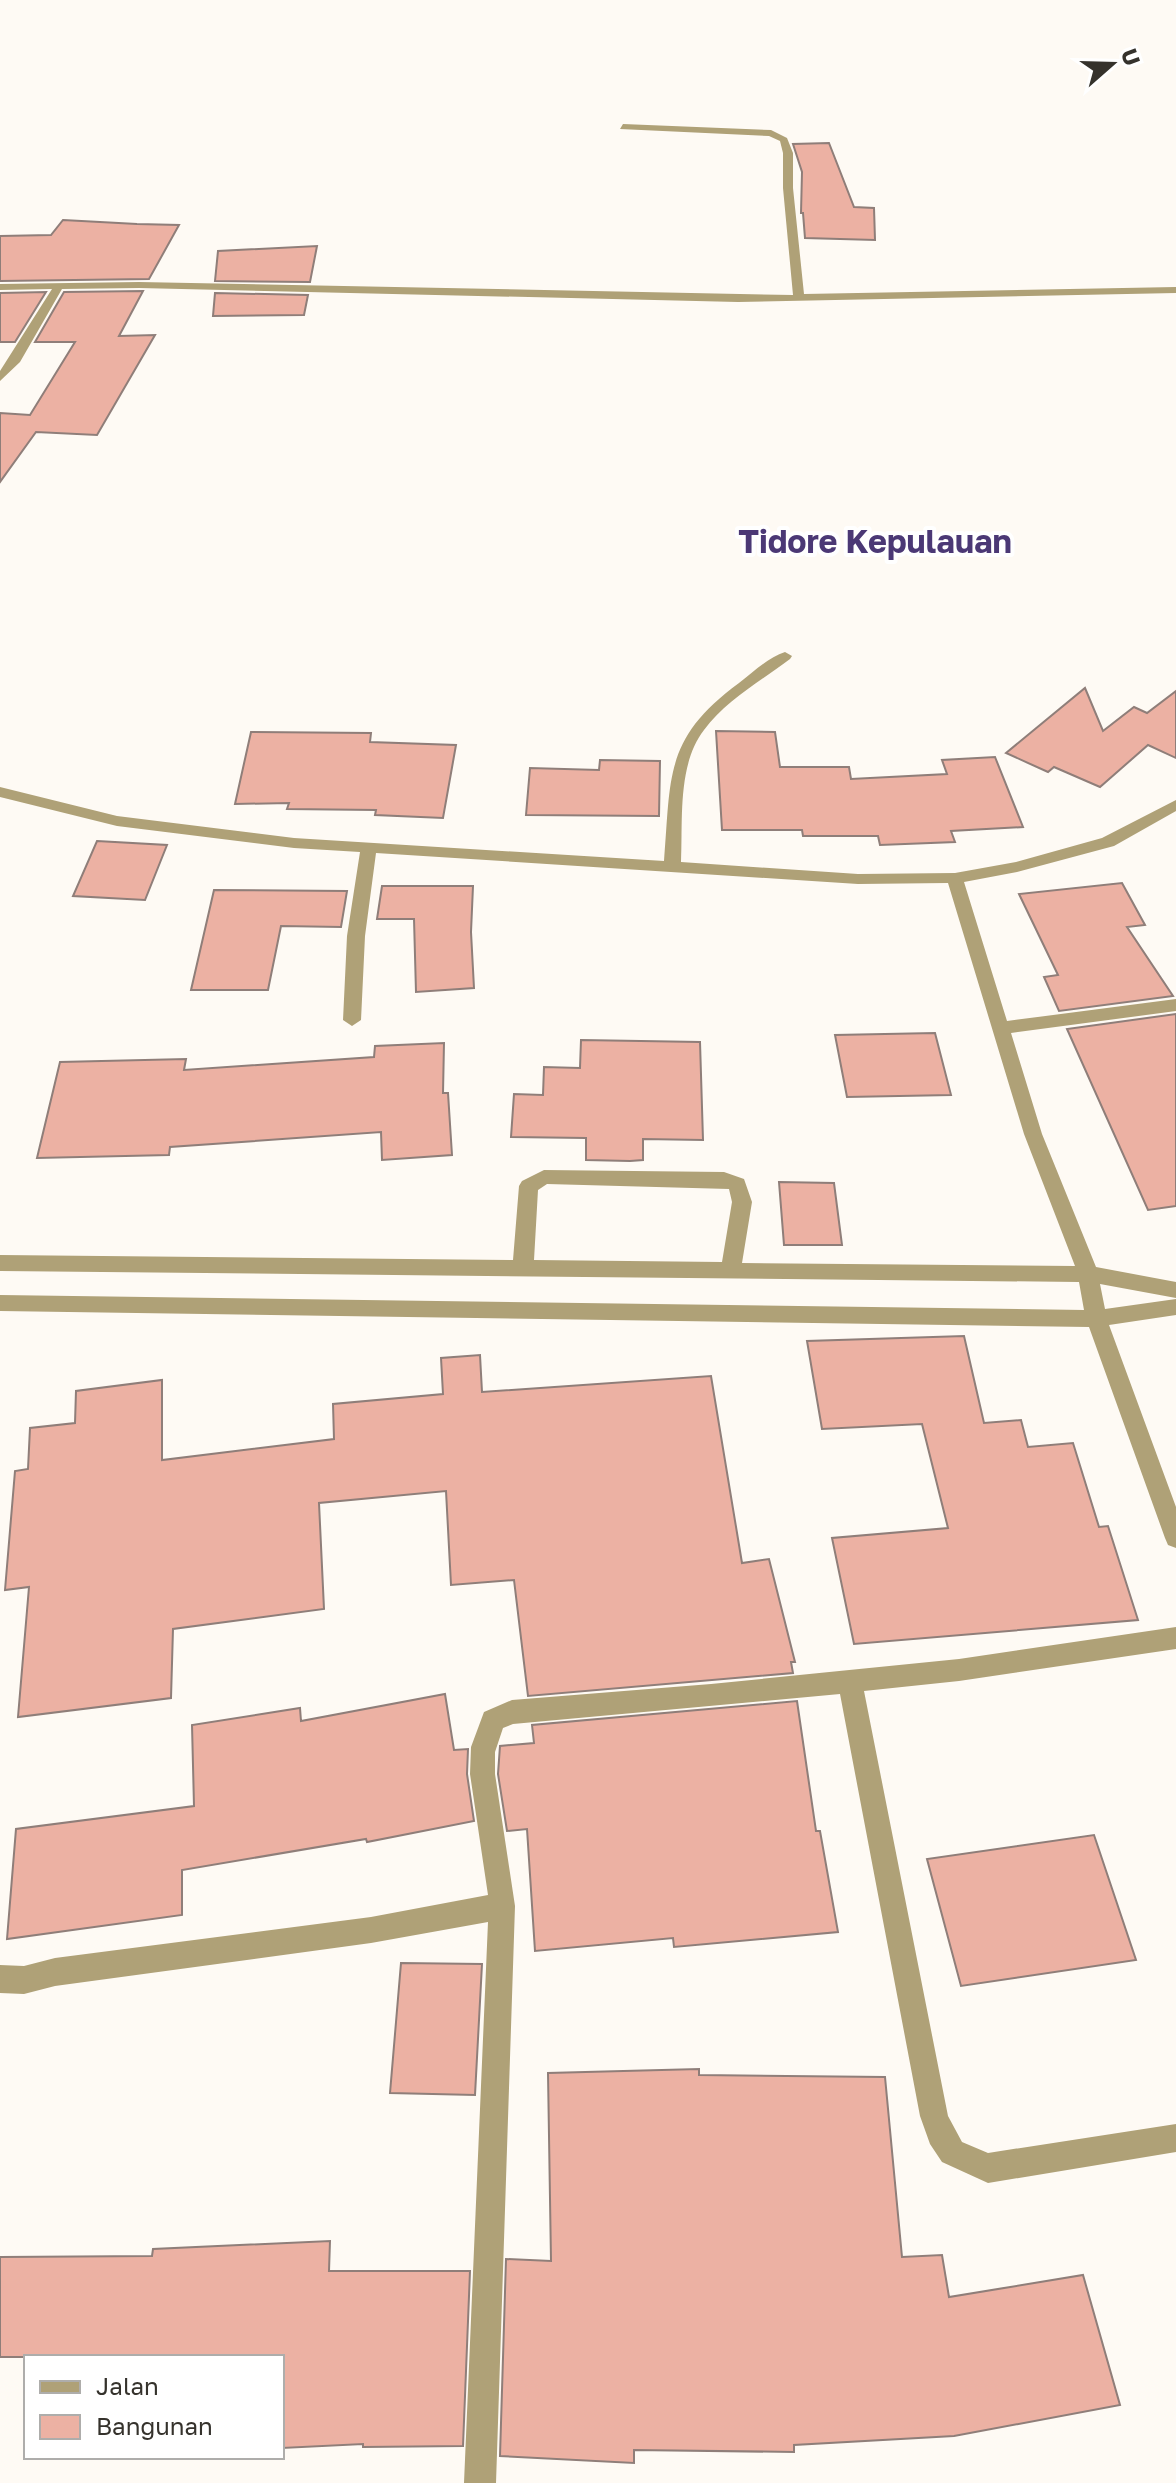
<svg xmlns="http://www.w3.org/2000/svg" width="1176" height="2483" font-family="'Golos Text',sans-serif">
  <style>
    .building { fill: #ecb1a3; stroke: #8f7e79; stroke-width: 2 }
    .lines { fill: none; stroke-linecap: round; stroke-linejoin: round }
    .minor { fill: #afa177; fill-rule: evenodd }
    .labels { text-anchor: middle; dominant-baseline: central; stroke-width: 8; stroke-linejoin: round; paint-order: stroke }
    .far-town-label { font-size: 32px; font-weight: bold; fill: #4b3875; stroke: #fff }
  </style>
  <rect width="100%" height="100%" fill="#fefaf4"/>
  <!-- building -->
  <g class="building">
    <polygon points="829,143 854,207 874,208 875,240 805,238 803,213 801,213 802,172 793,144"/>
    <polygon points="63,220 137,224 179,225 149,279 0,281 0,236 51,235"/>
    <polygon points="317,246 310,282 215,281 218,251"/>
    <polygon points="143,291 119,336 155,335 97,435 36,432 0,482 0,413 30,415 75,342 35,342 64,292"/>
    <polygon points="46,292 15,342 0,342 0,293"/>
    <polygon points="215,293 308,295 304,315 213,316"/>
    <polygon points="1085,688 1103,731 1134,707 1147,713 1176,691 1176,758 1148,745 1100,787 1054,767 1048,772 1006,753"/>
    <polygon points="716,731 775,732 780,767 849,767 851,779 947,774 942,760 995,757 1023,827 951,831 955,842 880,845 878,836 803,836 802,830 722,830"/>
    <polygon points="251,732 371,733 370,742 456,745 443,818 375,815 376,810 287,809 289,803 235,804"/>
    <polygon points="600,760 660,761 659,816 526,815 530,768 599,770"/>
    <polygon points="97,841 167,845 145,900 73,896"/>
    <polygon points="1122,883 1145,925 1127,927 1173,996 1059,1011 1044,977 1058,975 1019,894"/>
    <polygon points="382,886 473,886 471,932 474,988 416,992 414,919 377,919"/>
    <polygon points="214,890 347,891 341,927 281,926 268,990 191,990"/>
    <polygon points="1176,1014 1176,1206 1148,1210 1067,1029"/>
    <polygon points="935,1033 951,1095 847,1097 835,1035"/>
    <polygon points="581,1040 700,1042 703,1140 643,1139 643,1160 630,1161 586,1160 586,1138 511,1137 514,1094 543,1095 544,1067 580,1068"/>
    <polygon points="444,1043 443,1093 448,1093 452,1155 382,1160 381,1132 170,1147 169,1155 37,1158 60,1062 186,1059 184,1070 374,1057 375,1046"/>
    <polygon points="779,1182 834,1183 842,1245 784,1245"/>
    <polygon points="964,1336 984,1423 1021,1420 1028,1447 1073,1443 1099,1527 1108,1526 1138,1620 854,1644 832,1538 948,1528 922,1424 822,1429 807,1341"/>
    <polygon points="480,1355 482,1392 711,1376 742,1563 769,1559 795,1662 791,1662 793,1673 528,1696 514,1580 451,1585 446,1491 319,1503 324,1609 173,1629 171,1698 18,1717 29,1587 5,1590 15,1471 28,1469 30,1428 75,1423 76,1391 162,1380 162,1460 334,1439 333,1404 443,1394 441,1358"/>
    <polygon points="445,1694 454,1750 468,1749 467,1774 474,1821 367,1842 366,1839 182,1870 182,1915 7,1939 16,1829 194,1806 192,1725 300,1708 301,1721"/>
    <polygon points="797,1701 816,1831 820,1831 838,1932 674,1947 673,1938 535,1951 527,1829 507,1831 498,1774 500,1746 534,1743 532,1725"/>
    <polygon points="1094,1835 1136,1960 961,1986 927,1859"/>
    <polygon points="401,1963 482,1964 475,2095 390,2093"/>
    <polygon points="699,2069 699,2075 885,2077 902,2257 942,2255 949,2297 1083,2275 1120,2405 954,2436 794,2445 794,2452 634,2450 634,2463 500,2456 506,2259 551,2261 548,2073"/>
    <polygon points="330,2241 329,2271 470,2271 463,2446 363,2447 363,2444 282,2448 282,2357 0,2357 0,2257 152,2256 153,2249"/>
  </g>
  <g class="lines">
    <!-- minor -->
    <g class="minor">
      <polygon points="623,124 771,130 787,138 793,153 793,188 804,294 1176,287 1176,293 738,302 139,288 62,289 20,362 0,381 0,371 52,289 0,290 0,284 139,282 793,295 783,188 783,153 780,141 769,136 620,129"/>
      <path d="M785,652l7,4 -2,3c-29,22 -64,41 -86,71 -27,35 -21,91 -23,132l177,12 97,-1 61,-11 86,-24 74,-38v11l-62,35 -97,26 -53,10 43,139 169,-22v12l-165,22 31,101 54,133 80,15v16l-76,-14 5,25 71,-10v16l-67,10 67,182v41l-8,-3 -3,-7 -76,-211 -1089,-16v-16l1084,15 -5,-28 -1079,-11v-16l513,5 6,-74 3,-5 22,-11 180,2 20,7 8,23 -10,61 333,3 -51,-132 -76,-251 -90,1 -482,-31 -11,83 -4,84 -9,6 -9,-6 4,-84 13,-84 -66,-4 -177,-22 -117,-29v-10l117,29 177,22 370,23c7,-85 0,-123 75,-178 14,-11 30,-26 46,-31zM547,1184l182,5 3,13 -10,60 -188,-2 4,-70z"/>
      <polygon points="1176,1627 1176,1649 959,1681 864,1691 948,2116 962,2142 988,2153 1176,2124 1176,2152 988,2183 942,2162 930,2144 920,2116 840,1694 513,1724 503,1728 495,1752 495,1774 515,1906 496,2483 464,2483 488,1922 371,1943 55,1986 24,1994 0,1993 0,1965 24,1966 55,1958 371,1917 488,1895 470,1774 471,1747 484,1712 512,1700 711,1684 959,1659"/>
    </g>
  </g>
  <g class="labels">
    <!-- far-town labels -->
    <g class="far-town-label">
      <text x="875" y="541">Tidore Kepulauan</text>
    </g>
  </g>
  <!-- legend -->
  <rect x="24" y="2355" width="260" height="104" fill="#ffffff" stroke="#aeadab" stroke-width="2"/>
  <rect x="40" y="2381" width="40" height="12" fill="#afa177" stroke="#aeadab" stroke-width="2"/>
  <text x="96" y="2395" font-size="24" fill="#35322c">Jalan</text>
  <rect x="40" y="2415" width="40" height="24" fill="#ecb1a3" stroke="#aeadab" stroke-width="2"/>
  <text x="96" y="2435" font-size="24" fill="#35322c">Bangunan</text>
  <!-- north arrow -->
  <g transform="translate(1112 64) rotate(70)" stroke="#ffffff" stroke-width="6" paint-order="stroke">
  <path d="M0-6L14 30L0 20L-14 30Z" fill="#35322c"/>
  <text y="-12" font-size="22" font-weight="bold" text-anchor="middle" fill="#35322c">U</text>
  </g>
</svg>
